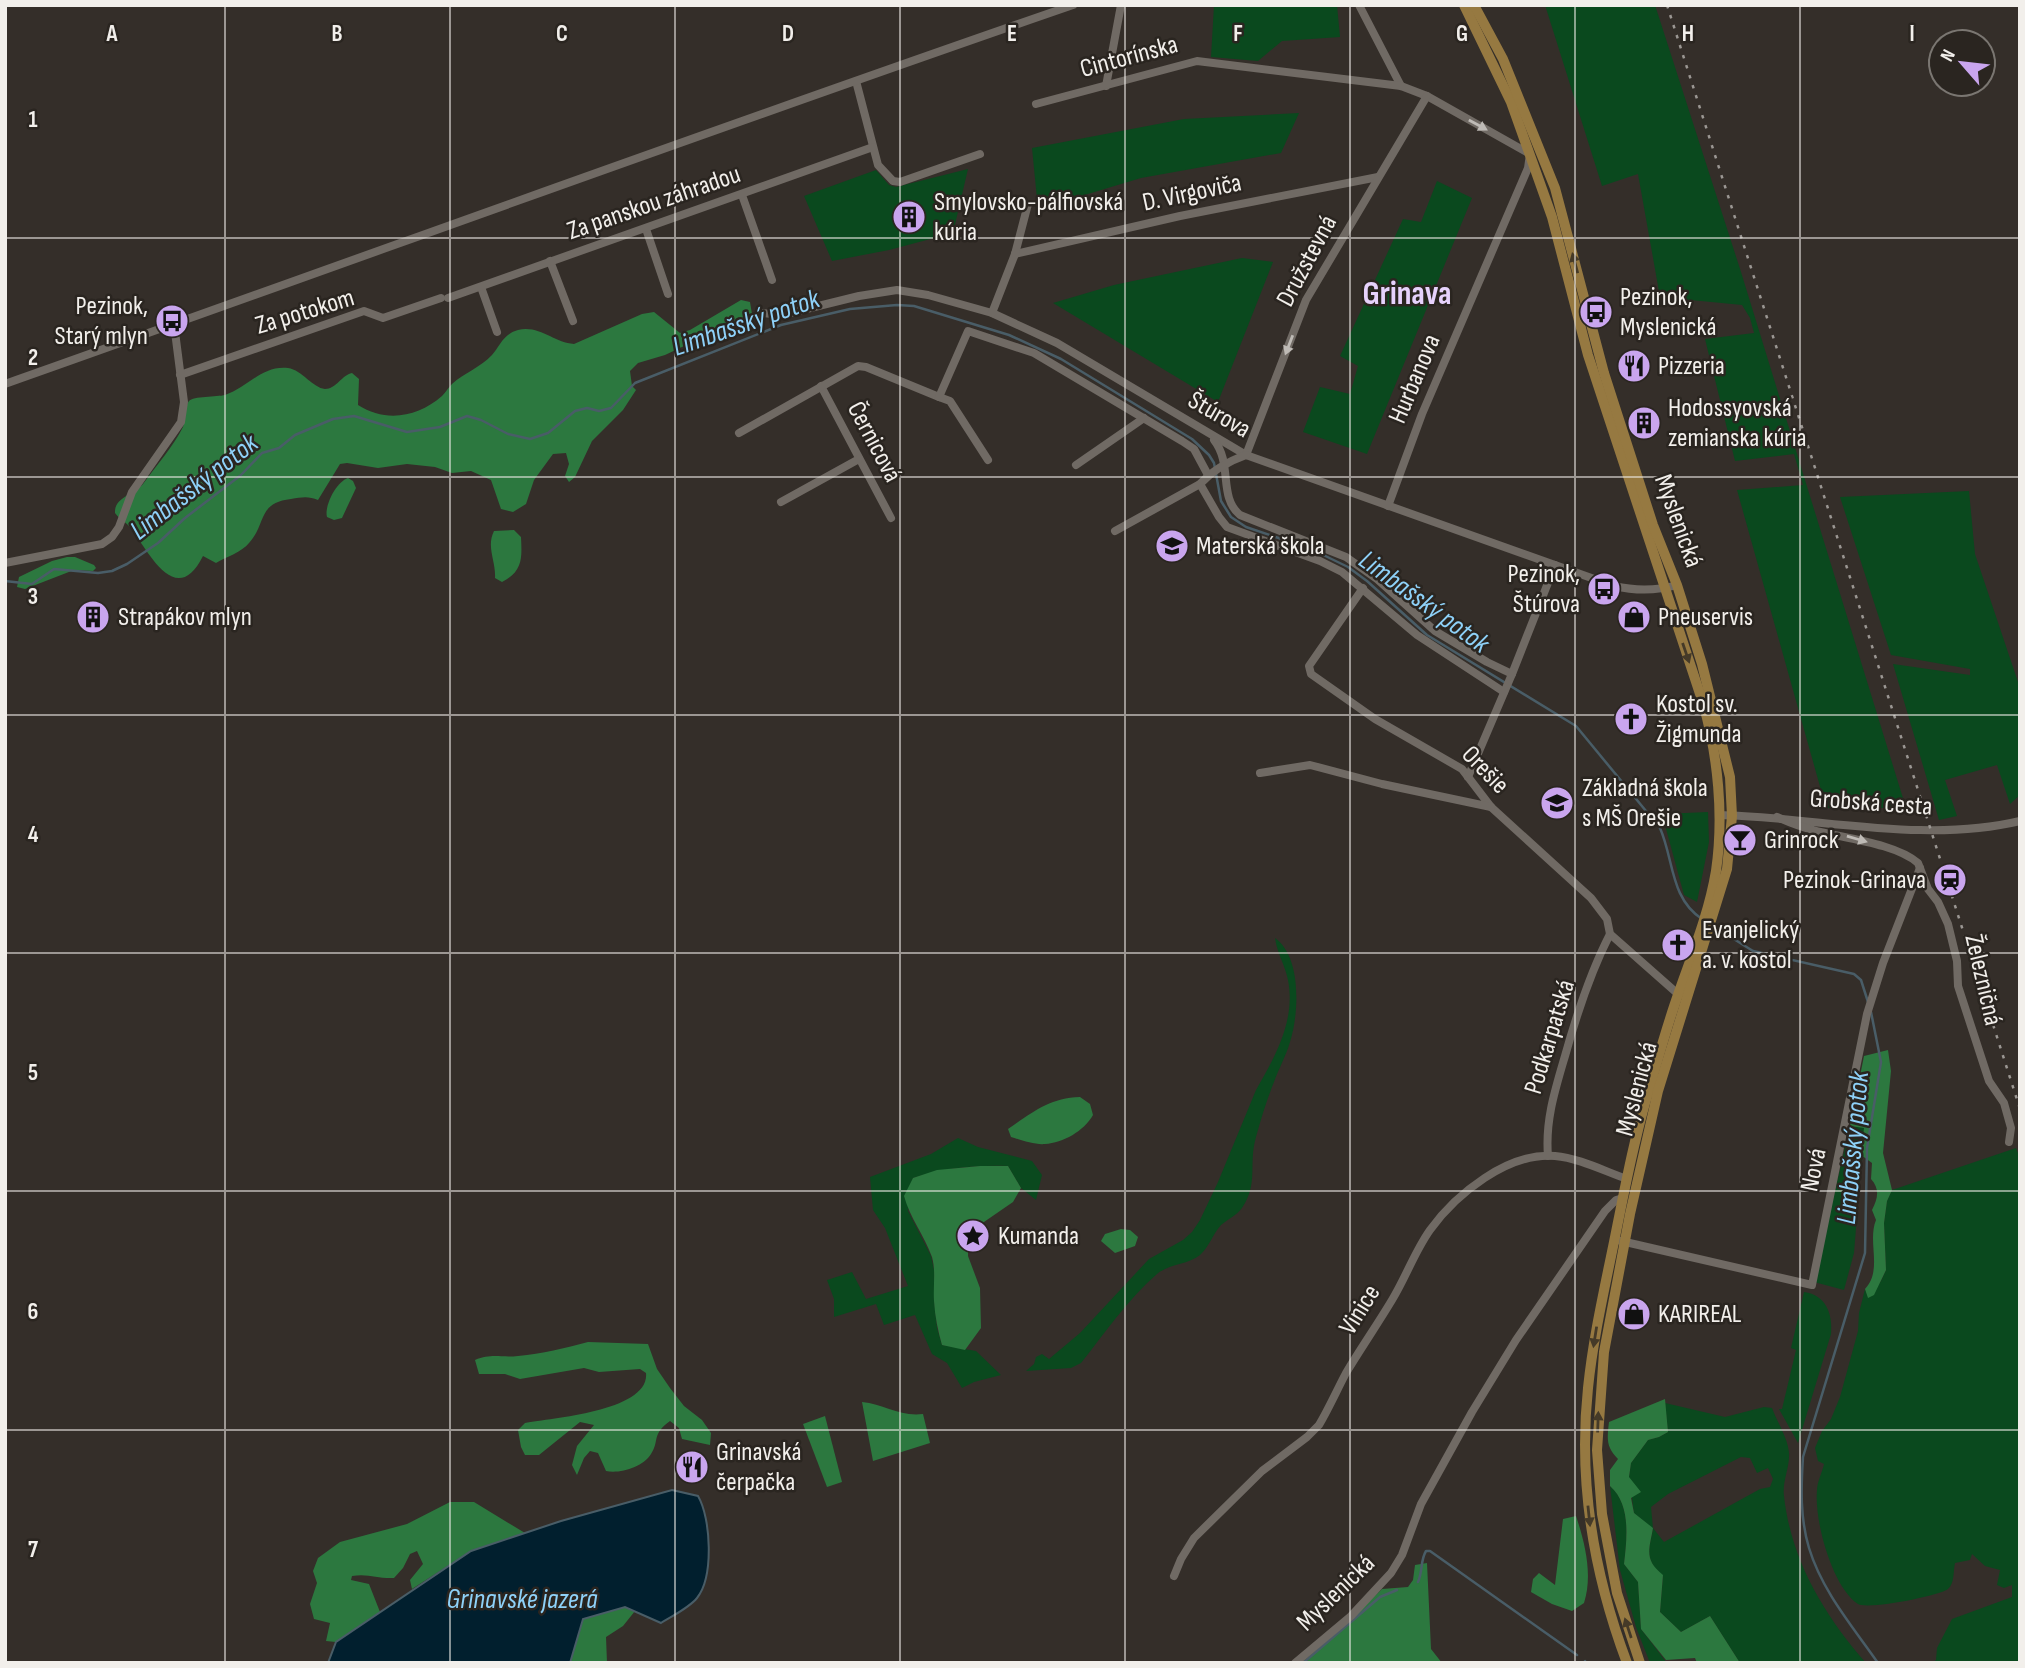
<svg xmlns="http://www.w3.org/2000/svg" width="2025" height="1668" font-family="'Sofia Sans Condensed',sans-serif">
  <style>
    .green { fill: #0a491e; fill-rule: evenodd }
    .forest { fill: #2c783f }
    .water { fill: #011f2e; stroke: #495d67; stroke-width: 2 }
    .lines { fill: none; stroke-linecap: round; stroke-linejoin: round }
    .stream { stroke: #495d67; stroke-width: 2.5 }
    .minor { stroke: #706a64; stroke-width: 8 }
    .major { stroke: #967941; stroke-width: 10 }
    .rail { stroke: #9b9793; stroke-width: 2.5; stroke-dasharray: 3.5 7; stroke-linecap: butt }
    .oneway { fill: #bebab5 }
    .oneway2 { fill: #453a28 }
    .grid { fill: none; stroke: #f2efeb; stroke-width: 2; stroke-opacity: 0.55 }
    .labels { text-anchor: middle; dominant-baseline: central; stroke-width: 5; stroke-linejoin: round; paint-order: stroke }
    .street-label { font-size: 26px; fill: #f2efeb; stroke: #2a2520 }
    .poi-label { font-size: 26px; fill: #f2efeb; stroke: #2a2520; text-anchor: start }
    .water-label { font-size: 28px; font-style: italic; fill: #8ed1f8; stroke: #2a2520 }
    .district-label { font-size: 33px; font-weight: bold; fill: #e6d2fc; stroke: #2a2520 }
    .grid-label { font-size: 23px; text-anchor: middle; font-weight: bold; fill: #f2efeb; stroke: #2a2520; stroke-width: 5; stroke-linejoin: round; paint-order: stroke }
  </style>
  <rect width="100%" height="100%" fill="#342e29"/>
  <!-- green -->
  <g class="green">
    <polygon points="1214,5 1337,5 1340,37 1282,41 1258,61 1211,57"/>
    <polygon points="1545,5 1655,5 1741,272 1906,808 1826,808 1737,490 1803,485 1794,454 1735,461 1705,339 1754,333 1750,318 1742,305 1660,297 1638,174 1602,186"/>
    <polygon points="1299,113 1281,153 1141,178 1038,209 1032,148 1184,119"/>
    <polygon points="968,169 953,233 889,250 832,261 804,196 876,170 889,185 896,187"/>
    <polygon points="1437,181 1472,198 1367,454 1303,432 1320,387 1350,394 1358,366 1340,356 1403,219 1421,222"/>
    <polygon points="1242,258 1273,262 1218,402 1053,303 1114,285"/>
    <polygon points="1969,491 1975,554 2020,688 2020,795 2010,804 1997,765 1945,780 1957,816 1939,820 1893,664 1970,675 1970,669 1891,655 1840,497"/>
    <polygon points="1708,812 1709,842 1697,902 1684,895 1662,814"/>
    <path d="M1275,938c27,19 24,76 15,104 -4,14 -11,26 -16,40 -7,17 -13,37 -18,55 -8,28 3,46 -14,71 -6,8 -14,11 -21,17 -8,9 -12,22 -21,30 -12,10 -30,8 -43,19 -30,26 -52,59 -76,89l-10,5 -45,3 8,-7 2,-7 6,-3 7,5 31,-26 69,-74 34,-19 9,-8 8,-12 18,-38 38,-92c19,-33 40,-70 32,-110 -3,-15 -11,-27 -13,-42z"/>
    <polygon points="1850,1126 1864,1128 1854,1253 1844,1290 1814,1282"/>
    <path d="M958,1138l20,9 54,14 10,14 -6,25 -15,-12 -13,-22c-33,-1 -64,2 -95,12l-5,33 23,45 3,14v29l3,29 5,17 34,6 25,24 -27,7 -12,6 -15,-25 -15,-9 -17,-39 -31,10 -8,-21 -42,13v-18l-7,-19 25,-8 14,27 42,-13 -23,-58 -12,-18 -3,-33 61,-23z"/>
    <path d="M2016,1148l4,10v505h-88l4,-3 1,-12 15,-29 60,-22v-12l-8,3 -7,-3 3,-15 -15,-4 -13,-12 -2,6 -15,3c-2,8 0,20 -7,26 -10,7 -80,21 -90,15 -26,-17 -44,-84 -41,-114 0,-8 5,-17 7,-26l-6,-3 -3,-13 7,-17 9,-12 9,-22 18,-66 1,-18 6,-24 3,8 13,-16 5,-11 -2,-47 3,-22 5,-11z"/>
    <path d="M1804,1292c22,3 29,22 27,42l-33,109 -19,-34h3l14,-59 -5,-2z"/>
    <path d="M1665,1403l60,14 39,-10 8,1c5,14 16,30 17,45 1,14 -7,29 -5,43 7,64 40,119 82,167h-126l-30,-47 -29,16 -21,-20 3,-36c-19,-16 -14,-26 -10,-47l-19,-16 -5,-36 2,-14 17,-23 11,-3 9,-5zM1741,1457l9,1 7,15 11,-5 5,11 -3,8 -10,2 -96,53 -11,-14 -2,-21 17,-13z"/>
    <path d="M1610,1486c21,18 17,52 14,78l14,18 3,47 26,34h-17l-14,-36 -16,-57z"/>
  </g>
  <!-- forest -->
  <g class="forest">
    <path d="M741,300l9,2 2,12 -87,41 -27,8 -8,8 2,15 4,4 -13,20 -31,31 -17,36 -6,5 -4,-6 4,-12 -3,-11 -13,1 -19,26 -8,24 -13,8 -12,-3 -10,-29 -20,-9 -19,2 -17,-6 -28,-3 -29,4 -31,-5 -7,1 -22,36c-9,-4 -16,-3 -27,-1 -34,4 -24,24 -42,44 -7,9 -23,14 -33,20l-13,-7c-27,54 -55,-5 -72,-28 -5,-6 -12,-9 -16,-15 -1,-16 19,-18 28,-29 13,-18 30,-37 40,-57 3,-8 1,-20 6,-26 4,-5 28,-4 36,-6 22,-7 37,-30 63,-27 14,2 25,20 37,21 11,0 17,-14 27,-16l7,6 -1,26c28,18 60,12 84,-9 4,-4 6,-8 10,-12 12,-11 29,-17 40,-29 8,-9 11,-21 26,-25 22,-5 36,13 56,14l68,-30 12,-2 26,21 10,-3z"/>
    <path d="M348,478l5,3 3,7 -14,30 -8,2 -7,-3c-3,-11 9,-35 21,-39z"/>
    <path d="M514,530l7,7c1,21 2,34 -19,45l-7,-4c1,-17 -9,-31 -1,-47z"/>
    <polygon points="67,557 75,557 94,565 96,568 93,571 74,570 25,589 17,587 19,577 52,561"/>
    <path d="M1888,1050l3,21 -8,82 9,37 -5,11 -3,22 2,47 -12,25 -6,3 -3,-9c18,-19 2,-47 11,-69l-4,-10c6,-12 8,-21 -1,-31l1,-16 -11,-8 3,-27 -14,-2 14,-70z"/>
    <path d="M1080,1097l10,7 3,11c-9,16 -30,28 -48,29 -10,1 -24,-4 -34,-7l-3,-8c25,-17 41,-31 72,-32z"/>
    <path d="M980,1166h28l13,22 -8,14 -45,31v23l12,32 1,40 -16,22 -23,-5c-4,-14 -7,-28 -8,-44 -1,-15 2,-30 -2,-44 -8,-22 -22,-39 -28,-61l9,-18 24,-8z"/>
    <polygon points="1121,1229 1130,1230 1138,1237 1135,1246 1115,1253 1101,1241 1105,1234"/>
    <path d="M588,1342l60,2 9,25 13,19 14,18 18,14 9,13 -1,12 -28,-6 -3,-11 -9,-7c-19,14 -10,19 -19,33 -8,13 -31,20 -45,17l-8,-18 -8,-2 -6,7 -7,17 -5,-10 5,-19 17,-21 -14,-3 -41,33h-14l-4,-8 -3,-17 7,-7c27,-5 125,-12 121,-50l-6,-4 -41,3 -15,-4 -64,11 -15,-5h-26l-4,-14c17,-7 26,-2 43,-4 24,-2 47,-8 70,-14z"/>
    <path d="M1665,1399l3,33 -9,5 -11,3 -17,23 -2,14 12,15 -10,6 3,15 19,15c-4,22 -9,32 10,47l-3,37 21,20 29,-16 30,47h-43l-2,-5 -29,2 -25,-31 -3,-47 -14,-18c3,-26 7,-60 -14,-78v-16l8,-11c-12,-12 -11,-20 -9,-37z"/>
    <path d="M862,1402c22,2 38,15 61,12l7,29 -57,18z"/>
    <polygon points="825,1416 842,1482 827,1487 803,1424"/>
    <path d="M450,1502h24l51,31 -54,18 -59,38 -2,-9 13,-16 -6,-13 -7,3 -7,14 -9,10c-16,1 -26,-5 -42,-2l-1,4 18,4 11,28 -44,30 -10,-1 4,-18 -16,-4 -4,-15 7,-21 -4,-12 5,-13 22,-16 67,-18z"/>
    <path d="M1576,1516c9,27 17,59 8,87l-12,8 -20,-7 -21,-12 2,-13 6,-6 16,12 8,-66z"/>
    <polygon points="1427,1563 1431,1649 1442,1663 1305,1663 1382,1589 1408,1587 1413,1580 1415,1565"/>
    <polygon points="625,1607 635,1611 623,1626 606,1637 607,1663 570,1663 582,1619"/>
  </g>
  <!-- water -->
  <path class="water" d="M672,1490l26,6c13,22 16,81 -1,102 -8,10 -25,18 -36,25l-36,-16 -42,12 -13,44h-242l8,-21 135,-91 90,-30z"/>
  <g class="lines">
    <!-- stream -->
    <g class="stream">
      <path d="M5,581l27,3 22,-15 44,4 14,-2 15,-7 31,-21 27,-25 56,-43 21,-22 17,-5 16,-13 38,-16 21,-3 53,16 33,-5 27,-11 14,4 27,14 22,5 18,-6 27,-22 12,-3 12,3 12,-3 24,-25 146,-58 69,-16 47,-4 17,1 95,29 52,24 131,80 17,16 5,8 7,38 10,16 15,10 65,22 37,18 19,14 60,54 149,91 84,102c14,32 10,70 42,91"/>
      <polyline points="1713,926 1753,951 1854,974 1861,980 1868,1002"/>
      <path d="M1871,1012l10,50 -14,86 -2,105 -62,204c-2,31 -3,61 6,91 13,43 44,79 69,115"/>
      <path d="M1418,1582c5,-11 2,-21 8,-31h4l147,104"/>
      <polyline points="1585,1661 1586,1663"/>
      <polyline points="1303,1663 1380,1597 1397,1590"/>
    </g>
    <!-- minor -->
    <g class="minor">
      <polyline points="1359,5 1401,86"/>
      <polyline points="856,81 878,165 893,181 900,182 980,154"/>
      <polyline points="1106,86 1121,5"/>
      <polyline points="1036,104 1197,61 1401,86 1427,96 1530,154 1528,168 1422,414 1388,506"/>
      <polyline points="742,195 772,280"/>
      <polyline points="646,229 668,294"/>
      <polyline points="1015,254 1180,216 1378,177"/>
      <polyline points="550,261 573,321"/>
      <polyline points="481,287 497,332"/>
      <polyline points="448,298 873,147"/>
      <path d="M761,313l21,2 77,-19 38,-6 31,5 64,18 65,30 189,112 368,131c22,5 42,5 63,-1"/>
      <polyline points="992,313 1015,254 1028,204"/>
      <polyline points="180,375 364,311 383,318 441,298"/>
      <path d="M5,384c356,-126 711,-256 1068,-379"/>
      <polyline points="821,386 891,518"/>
      <polyline points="739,433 858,366 866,367 939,397"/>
      <path d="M1214,440c19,24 4,57 26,75l106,42 31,22 58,52 52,31 25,12"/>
      <polyline points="1246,455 1306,300 1427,96"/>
      <polyline points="988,460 950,401 939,397 968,331 1034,353 1182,441 1194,449 1208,475"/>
      <polyline points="1076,465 1144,418"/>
      <polyline points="1200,484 1219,517 1227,527 1320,561 1342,572 1417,635 1504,692"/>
      <polyline points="781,502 859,459"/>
      <path d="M1115,531l85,-47c12,-13 29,-23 46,-29"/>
      <polyline points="5,563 102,544 112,537 119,527 132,492 181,422 184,402 174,324"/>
      <polyline points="1363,588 1309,666 1311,674 1375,719 1462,769 1491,807 1591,898 1607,919 1610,934 1678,994"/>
      <polyline points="1260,773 1310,765 1382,784 1491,807"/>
      <polyline points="1468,777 1512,674 1555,565"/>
      <path d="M1719,815c97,2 205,29 301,6"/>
      <path d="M1777,817c11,5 24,10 36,13 29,8 82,13 105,33l10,26 10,13 10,22 9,37 1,25 31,95 15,22 7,25 -2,14"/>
      <path d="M1548,1156c-3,-35 7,-66 17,-100 12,-43 25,-83 45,-122"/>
      <polyline points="1621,1241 1812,1285 1867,1014 1883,963 1920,868"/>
      <path d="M1174,1576l7,-17 13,-21 68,-67 45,-34 12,-12c10,-17 18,-35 27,-52 15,-25 31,-48 46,-73 14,-23 23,-49 38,-70 26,-36 78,-78 125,-74 24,2 49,15 72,23"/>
      <polyline points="1295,1663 1351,1616 1391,1573 1402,1555 1421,1504 1472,1412 1516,1340 1605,1211 1616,1200 1623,1198"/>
    </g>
    <!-- major -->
    <g class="major">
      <path d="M1464,5l47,97 41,115 36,138 115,348c15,53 21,113 13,168 -7,42 -23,81 -37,121 -12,33 -21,67 -31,101 -15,49 -24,100 -34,149 -10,49 -21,97 -26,146 -10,94 6,187 39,275"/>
      <polyline points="1474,5 1503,59 1555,188 1604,373 1653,525 1677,585 1702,664 1730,777 1732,816 1727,869 1658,1091 1630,1214 1604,1352 1597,1450 1602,1514 1617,1593 1640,1663"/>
    </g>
    <!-- rail -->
    <polyline class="rail" points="1667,5 2020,1109"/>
  </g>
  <!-- one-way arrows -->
  <defs><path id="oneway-solid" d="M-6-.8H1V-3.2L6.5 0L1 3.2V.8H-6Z" transform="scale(1.75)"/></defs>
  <g class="oneway">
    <use href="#oneway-solid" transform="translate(1478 125) rotate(29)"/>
    <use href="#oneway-solid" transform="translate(1289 345) rotate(111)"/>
    <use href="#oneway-solid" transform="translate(1857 839) rotate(16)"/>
  </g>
  <g class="oneway2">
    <use href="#oneway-solid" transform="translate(1575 263) rotate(-105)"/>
    <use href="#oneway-solid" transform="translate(1686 653) rotate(71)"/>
    <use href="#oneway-solid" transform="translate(1595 1337) rotate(99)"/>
    <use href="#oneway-solid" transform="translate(1598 1422) rotate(-88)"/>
    <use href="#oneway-solid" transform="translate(1589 1516) rotate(84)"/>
    <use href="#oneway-solid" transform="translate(1628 1628) rotate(-108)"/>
  </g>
  <!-- grid -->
  <path class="grid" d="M225,5v1658M450,5v1658M675,5v1658M900,5v1658M1125,5v1658M1350,5v1658M1575,5v1658M1800,5v1658M5,238h2015M5,477h2015M5,715h2015M5,953h2015M5,1191h2015M5,1430h2015"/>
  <!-- icons -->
  <defs>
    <symbol id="building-disc" viewBox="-11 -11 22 22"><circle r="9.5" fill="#c9a5ee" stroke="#2a2520"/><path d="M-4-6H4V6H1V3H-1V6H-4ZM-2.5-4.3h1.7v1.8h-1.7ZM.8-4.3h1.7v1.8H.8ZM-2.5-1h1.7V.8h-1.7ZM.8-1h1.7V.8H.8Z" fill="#111"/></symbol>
    <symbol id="bus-disc" viewBox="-11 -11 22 22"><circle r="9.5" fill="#c9a5ee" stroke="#2a2520"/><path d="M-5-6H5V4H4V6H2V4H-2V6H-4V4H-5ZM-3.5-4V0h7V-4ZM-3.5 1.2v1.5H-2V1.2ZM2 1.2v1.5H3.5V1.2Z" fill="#111"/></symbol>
    <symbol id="restaurant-disc" viewBox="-11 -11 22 22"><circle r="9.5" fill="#c9a5ee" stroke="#2a2520"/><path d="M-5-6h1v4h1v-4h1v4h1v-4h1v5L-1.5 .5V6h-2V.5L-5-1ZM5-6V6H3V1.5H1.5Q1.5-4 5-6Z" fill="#111"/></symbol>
    <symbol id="school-disc" viewBox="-11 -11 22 22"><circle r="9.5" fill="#c9a5ee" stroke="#2a2520"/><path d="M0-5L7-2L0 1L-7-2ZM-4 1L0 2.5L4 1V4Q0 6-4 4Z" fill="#111"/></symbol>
    <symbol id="shop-disc" viewBox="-11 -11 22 22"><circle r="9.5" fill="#c9a5ee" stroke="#2a2520"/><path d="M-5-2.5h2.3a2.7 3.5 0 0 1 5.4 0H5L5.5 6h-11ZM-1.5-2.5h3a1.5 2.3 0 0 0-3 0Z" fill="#111"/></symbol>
    <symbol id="church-disc" viewBox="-11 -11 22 22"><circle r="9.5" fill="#c9a5ee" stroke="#2a2520"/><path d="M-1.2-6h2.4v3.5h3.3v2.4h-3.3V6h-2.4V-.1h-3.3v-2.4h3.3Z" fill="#111"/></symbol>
    <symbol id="bar-disc" viewBox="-11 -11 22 22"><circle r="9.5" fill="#c9a5ee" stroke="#2a2520"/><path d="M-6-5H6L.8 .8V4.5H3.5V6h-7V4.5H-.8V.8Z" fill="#111"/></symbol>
    <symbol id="station-disc" viewBox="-11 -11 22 22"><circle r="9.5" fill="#c9a5ee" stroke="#2a2520"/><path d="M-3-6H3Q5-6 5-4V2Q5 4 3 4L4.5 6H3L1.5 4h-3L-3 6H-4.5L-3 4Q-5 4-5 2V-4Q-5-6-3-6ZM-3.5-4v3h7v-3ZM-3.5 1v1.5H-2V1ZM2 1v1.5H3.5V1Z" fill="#111"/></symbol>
    <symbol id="sight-disc" viewBox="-11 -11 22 22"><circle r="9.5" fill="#c9a5ee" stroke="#2a2520"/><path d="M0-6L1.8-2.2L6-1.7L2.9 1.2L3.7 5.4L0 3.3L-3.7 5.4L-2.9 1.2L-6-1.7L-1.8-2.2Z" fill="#111"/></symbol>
  </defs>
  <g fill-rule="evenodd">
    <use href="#building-disc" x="890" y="198" width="38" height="38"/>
    <use href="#bus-disc" x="1577" y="293" width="38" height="38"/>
    <use href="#bus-disc" x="153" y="302" width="38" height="38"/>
    <use href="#restaurant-disc" x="1615" y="347" width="38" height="38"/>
    <use href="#building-disc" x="1625" y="404" width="38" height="38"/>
    <use href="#school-disc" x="1153" y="527" width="38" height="38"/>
    <use href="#bus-disc" x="1585" y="570" width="38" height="38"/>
    <use href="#building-disc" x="74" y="598" width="38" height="38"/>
    <use href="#shop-disc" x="1615" y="598" width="38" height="38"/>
    <use href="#church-disc" x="1612" y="700" width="38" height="38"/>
    <use href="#school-disc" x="1538" y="784" width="38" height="38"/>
    <use href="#bar-disc" x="1721" y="821" width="38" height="38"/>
    <use href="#station-disc" x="1931" y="861" width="38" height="38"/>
    <use href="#church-disc" x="1659" y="926" width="38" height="38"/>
    <use href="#sight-disc" x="954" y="1217" width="38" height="38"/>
    <use href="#shop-disc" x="1615" y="1295" width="38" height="38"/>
    <use href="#restaurant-disc" x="673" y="1448" width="38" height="38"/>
  </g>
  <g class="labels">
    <!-- street labels -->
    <g class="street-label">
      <text transform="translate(1129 57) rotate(-15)">Cintorínska</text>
      <text transform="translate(1192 193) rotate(-12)">D. Virgoviča</text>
      <text transform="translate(654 203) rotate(-19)">Za panskou záhradou</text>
      <text transform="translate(1307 261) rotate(-62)">Družstevná</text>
      <text transform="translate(305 312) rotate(-17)">Za potokom</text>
      <text transform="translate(1415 379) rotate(-67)">Hurbanova</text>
      <text transform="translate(1219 415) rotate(30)">Štúrova</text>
      <text transform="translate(874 442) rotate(62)">Černicová</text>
      <text transform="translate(1678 521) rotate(70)">Myslenická</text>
      <text transform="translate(1485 770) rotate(46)">Orešie</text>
      <text transform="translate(1871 803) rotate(4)">Grobská cesta</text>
      <text transform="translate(1983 980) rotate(77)">Železničná</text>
      <text transform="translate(1550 1037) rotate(-73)">Podkarpatská</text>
      <text transform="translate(1637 1089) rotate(-75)">Myslenická</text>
      <text transform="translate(1814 1170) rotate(-78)">Nová</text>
      <text transform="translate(1360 1310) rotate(-58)">Vinice</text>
      <text transform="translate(1336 1593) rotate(-44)">Myslenická</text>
    </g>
    <!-- poi labels -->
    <g class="poi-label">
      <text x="934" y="202">Smylovsko-pálfiovská<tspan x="934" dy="30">kúria</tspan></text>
      <text x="1620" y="297">Pezinok,<tspan x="1620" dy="30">Myslenická</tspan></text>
      <text x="148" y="306" text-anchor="end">Pezinok,<tspan x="148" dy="30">Starý mlyn</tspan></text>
      <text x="1658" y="366">Pizzeria</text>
      <text x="1668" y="408">Hodossyovská<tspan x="1668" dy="30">zemianska kúria</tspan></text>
      <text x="1196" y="546">Materská škola</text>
      <text x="1580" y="574" text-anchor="end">Pezinok,<tspan x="1580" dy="30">Štúrova</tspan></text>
      <text x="118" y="617">Strapákov mlyn</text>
      <text x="1658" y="617">Pneuservis</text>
      <text x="1656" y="704">Kostol sv.<tspan x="1656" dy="30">Žigmunda</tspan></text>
      <text x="1582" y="788">Základná škola<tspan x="1582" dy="30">s MŠ Orešie</tspan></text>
      <text x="1764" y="840">Grinrock</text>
      <text x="1926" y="880" text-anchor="end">Pezinok-Grinava</text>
      <text x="1702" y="930">Evanjelický<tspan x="1702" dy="30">a. v. kostol</tspan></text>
      <text x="998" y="1236">Kumanda</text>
      <text x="1658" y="1314">KARIREAL</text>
      <text x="716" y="1452">Grinavská<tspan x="716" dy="30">čerpačka</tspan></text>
    </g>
    <!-- water labels -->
    <g class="water-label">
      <text transform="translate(746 323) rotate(-19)">Limbašský potok</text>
      <text transform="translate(194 487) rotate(-38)">Limbašský potok</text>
      <text transform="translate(1424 602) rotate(36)">Limbašský potok</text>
      <text transform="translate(1853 1148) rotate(-85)">Limbašský potok</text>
      <text x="522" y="1599">Grinavské jazerá</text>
    </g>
    <!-- district labels -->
    <g class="district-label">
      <text x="1407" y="294">Grinava</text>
    </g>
  </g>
  <g class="grid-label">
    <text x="112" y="41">A</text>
    <text x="337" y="41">B</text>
    <text x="562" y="41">C</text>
    <text x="788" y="41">D</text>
    <text x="1012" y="41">E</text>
    <text x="1238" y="41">F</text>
    <text x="1462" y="41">G</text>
    <text x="1688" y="41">H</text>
    <text x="1912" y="41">I</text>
    <text x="33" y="127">1</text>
    <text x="33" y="365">2</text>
    <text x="33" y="604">3</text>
    <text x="33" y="842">4</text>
    <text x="33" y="1080">5</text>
    <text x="33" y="1319">6</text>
    <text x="33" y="1557">7</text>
  </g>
  <!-- border -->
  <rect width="2025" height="1668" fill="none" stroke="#f2efeb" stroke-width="14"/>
  <!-- north arrow -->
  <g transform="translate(1962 63) rotate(298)"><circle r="33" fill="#2a2520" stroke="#7a7671" stroke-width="2"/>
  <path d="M0-5L12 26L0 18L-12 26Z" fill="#c9a5ee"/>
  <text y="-10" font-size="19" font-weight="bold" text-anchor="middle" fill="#f2efeb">N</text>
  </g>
</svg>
